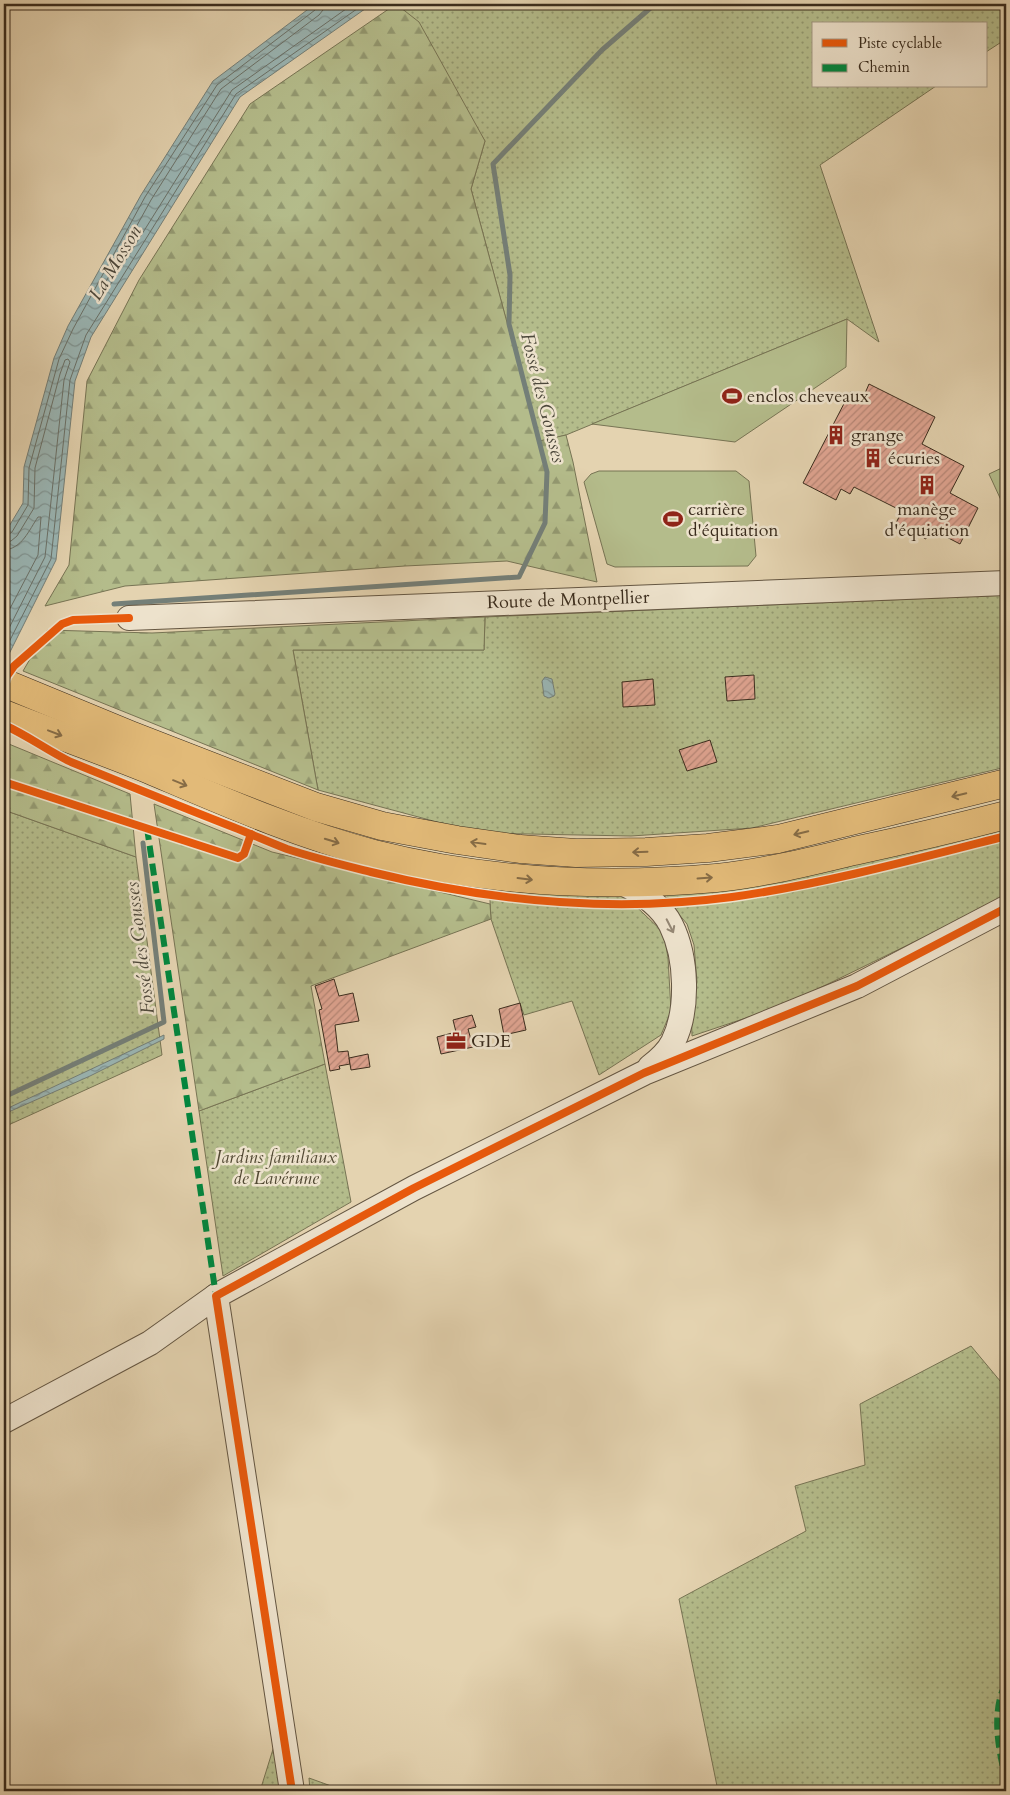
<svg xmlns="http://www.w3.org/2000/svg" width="1010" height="1795" font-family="Cardo,serif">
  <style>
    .grass { fill: url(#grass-dots); stroke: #777454 }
    .forest { fill: url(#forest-firs); stroke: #777454 }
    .park { fill: #b4bc8b; stroke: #777454 }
    .water { fill: url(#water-waves); stroke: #747f78 }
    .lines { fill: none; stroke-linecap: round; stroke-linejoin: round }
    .shore { stroke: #6a7169; stroke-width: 1 }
    .stream { stroke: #747f78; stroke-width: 5 }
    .building { fill: url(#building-hatch); stroke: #3a2c1d }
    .minor-casing { stroke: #645642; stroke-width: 26 }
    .major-casing { stroke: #3a2c1d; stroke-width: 29 }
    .minor { stroke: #ede2cc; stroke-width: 24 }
    .major { stroke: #e2ba78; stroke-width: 28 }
    .quiet { stroke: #00873e; stroke-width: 6; stroke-dasharray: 12 6; stroke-linecap: butt }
    .cycleway-casing { stroke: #ede2cc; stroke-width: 11 }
    .cycleway { stroke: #e8590c; stroke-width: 8 }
    .oneway { stroke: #866c46 }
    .oneway2 { stroke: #948774 }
    .labels { text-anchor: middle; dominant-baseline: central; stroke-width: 5; stroke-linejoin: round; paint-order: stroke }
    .poi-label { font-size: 18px; fill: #3a2c1d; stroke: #ede2cc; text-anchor: start }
    .street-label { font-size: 18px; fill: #3a2c1d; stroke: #ede2cc }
    .park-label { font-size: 18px; font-style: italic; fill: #524933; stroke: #ede2cc }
    .water-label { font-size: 19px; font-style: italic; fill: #4d483b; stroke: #ede2cc }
  </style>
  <defs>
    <pattern id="grass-dots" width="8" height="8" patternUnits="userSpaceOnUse" patternTransform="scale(1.25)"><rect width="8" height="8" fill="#b4bc8b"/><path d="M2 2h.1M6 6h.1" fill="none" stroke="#939971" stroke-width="1.8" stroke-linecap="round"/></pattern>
    <pattern id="forest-firs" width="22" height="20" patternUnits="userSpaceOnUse" patternTransform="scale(1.25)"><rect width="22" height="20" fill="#b4bc8b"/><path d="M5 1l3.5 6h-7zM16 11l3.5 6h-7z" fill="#939971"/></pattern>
    <pattern id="water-waves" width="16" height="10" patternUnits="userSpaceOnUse" patternTransform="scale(1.25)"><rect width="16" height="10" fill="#9ab6b5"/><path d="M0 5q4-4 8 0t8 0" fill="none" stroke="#7f9493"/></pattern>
    <pattern id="building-hatch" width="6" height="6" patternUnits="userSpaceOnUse" patternTransform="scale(1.25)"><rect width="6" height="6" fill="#dfa491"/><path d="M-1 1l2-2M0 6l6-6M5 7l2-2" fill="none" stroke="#b68676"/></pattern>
  </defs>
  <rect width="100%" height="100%" fill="#e4d3b0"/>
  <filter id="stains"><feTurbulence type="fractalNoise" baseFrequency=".004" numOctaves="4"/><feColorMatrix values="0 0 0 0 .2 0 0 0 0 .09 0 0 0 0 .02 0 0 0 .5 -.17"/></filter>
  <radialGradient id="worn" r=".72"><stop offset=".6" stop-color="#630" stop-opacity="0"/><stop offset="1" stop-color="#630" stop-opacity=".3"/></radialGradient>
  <!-- grass -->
  <g class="grass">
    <polygon points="397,4 1006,4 1006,39 986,52 986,24 814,24 814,86 936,86 820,165 879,342 847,319 566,435 539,442 471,189 485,141"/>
    <polygon points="1006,595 1006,767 752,828 631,836 478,833 318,790 293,650 484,650 485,617"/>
    <polygon points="4,810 136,857 162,1055 4,1127"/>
    <polygon points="1006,824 1006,897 785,1005 692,1036 691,1009 697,982 694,945 687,924 662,894"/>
    <polygon points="489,882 624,895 664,933 668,958 671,1011 661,1035 599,1075 572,1001 524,1015 491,919"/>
    <polygon points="325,1064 351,1202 223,1276 199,1111"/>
    <polygon points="971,1346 1006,1388 1006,1791 718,1791 679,1599 806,1531 795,1486 865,1465 860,1404"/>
    <polygon points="274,1746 281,1791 260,1791"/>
    <polygon points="309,1778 345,1791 310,1791"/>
  </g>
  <!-- forest -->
  <g class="forest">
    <polygon points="396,4 419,22 485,141 471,189 539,441 566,435 573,462 597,582 507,561 405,566 125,586 45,606 69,565 87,381 139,280 250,104"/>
    <polygon points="485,617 484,650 293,650 318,790 23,671 47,630 152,633"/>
    <polygon points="4,742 130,794 136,857 4,810"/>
    <polygon points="154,804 272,852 490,904 491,919 311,986 325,1064 199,1111"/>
  </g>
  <!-- park -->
  <g class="park">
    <polygon points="847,319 846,367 735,442 592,424"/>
    <polygon points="1006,466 1006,511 989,474"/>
    <polygon points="599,471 736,471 749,481 756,556 748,566 615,567 607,564 584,482 591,474"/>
  </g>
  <!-- water -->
  <g class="water">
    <polygon points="315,4 372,4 240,97 91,337 75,381 56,560 4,664 4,533 8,528 23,503 24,467 54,358 68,326 141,195 213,81"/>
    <polygon points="545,677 552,679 555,694 554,696 549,698 544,696 542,681"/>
    <polygon points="164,1035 164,1039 90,1076 4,1114 4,1110"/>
  </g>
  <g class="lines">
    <!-- shore -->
    <g class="shore">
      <polyline points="324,4 323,10 319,15 221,89 151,200 103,287 103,290 107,290 232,90 353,4"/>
      <polyline points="4,536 8,535 12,532 28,505 29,468 59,359 73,329 145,197 217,85 315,10 318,4"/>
      <polyline points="4,542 11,541 17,536 34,508 35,468 60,374 65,360 68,359 70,362 64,380 45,557 4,638"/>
      <path d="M4,550c18,-1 25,-20 34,-33h3l-3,38 -34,65"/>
      <polyline points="4,652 51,559 70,380 86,335 236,94 364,4"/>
    </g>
    <!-- stream -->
    <g class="stream">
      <polyline points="114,604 519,577 545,523 547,472 509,324 510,275 493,164 602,50 655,4"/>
      <polyline points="4,1097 164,1022 143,843"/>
    </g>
  </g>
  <!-- building -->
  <g class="building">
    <polygon points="869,384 935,417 922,444 964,466 950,493 978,508 960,544 931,529 926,539 896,523 902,511 854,487 850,494 841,489 836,500 803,483 850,392 863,398"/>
    <polygon points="754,675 755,699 727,701 725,677"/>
    <polygon points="653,679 655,705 623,707 622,682"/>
    <polygon points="710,740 717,762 687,771 679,750"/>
    <polygon points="334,979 339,996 353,993 359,1021 335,1025 338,1052 348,1051 350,1064 339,1066 340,1069 330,1071 319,1010 322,1009 315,986"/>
    <polygon points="520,1003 526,1030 504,1035 499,1009"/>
    <polygon points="472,1015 476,1027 468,1029 473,1047 441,1054 437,1037 456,1032 453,1020"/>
    <polygon points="368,1054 370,1067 351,1070 349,1058"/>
  </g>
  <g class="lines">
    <defs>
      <g id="minor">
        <polyline points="129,618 1006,583"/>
        <path d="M622,883c19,9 39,22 49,42 16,32 18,85 2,117 -5,10 -14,18 -23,25"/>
        <polyline points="4,1421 150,1343 216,1296"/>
        <polyline points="292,1791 216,1296 414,1188 644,1073 857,986 1006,908"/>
      </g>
      <g id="major">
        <polyline points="4,683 130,735 316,807 382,826 457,840 520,849 576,853 646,852 708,848 778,839 1006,783"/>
        <path d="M4,714c48,19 97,36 146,56 73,31 147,64 224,84 112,28 227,34 342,24 47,-5 93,-16 138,-27 51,-11 102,-23 152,-36"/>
      </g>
    </defs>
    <!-- minor casing -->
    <use href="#minor" class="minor-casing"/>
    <!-- major casing -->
    <use href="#major" class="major-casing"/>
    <!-- minor -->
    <use href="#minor" class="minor"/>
    <!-- major -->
    <use href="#major" class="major"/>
    <!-- quiet -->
    <g class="quiet">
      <polyline points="147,828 216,1296"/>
      <path d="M1006,1683c-15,27 -8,67 0,96"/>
    </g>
    <defs>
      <g id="cycleway">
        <polyline points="4,684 7,676 14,666 62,624 73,620 129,618"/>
        <path d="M4,725c23,10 44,26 67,37 54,22 108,44 162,65 18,7 36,15 54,22 27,9 56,16 84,23 118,29 240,41 361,25 92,-13 184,-38 274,-61"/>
        <polyline points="4,782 238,858 244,854 251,834"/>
        <polyline points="292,1791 216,1296 414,1188 644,1073 857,986 1006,908"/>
      </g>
    </defs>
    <!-- cycleway casing -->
    <use href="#cycleway" class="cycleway-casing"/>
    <!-- cycleway -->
    <use href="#cycleway" class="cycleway"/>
  </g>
  <!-- one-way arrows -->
  <defs><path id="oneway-shaft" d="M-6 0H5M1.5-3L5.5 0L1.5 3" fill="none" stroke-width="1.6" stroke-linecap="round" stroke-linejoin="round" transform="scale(1.25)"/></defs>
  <g class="oneway">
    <use href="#oneway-shaft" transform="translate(55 733) rotate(21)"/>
    <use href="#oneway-shaft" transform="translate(180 783) rotate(22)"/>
    <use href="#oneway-shaft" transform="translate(959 795) rotate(166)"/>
    <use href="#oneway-shaft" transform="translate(801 833) rotate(166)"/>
    <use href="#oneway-shaft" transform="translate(332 841) rotate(17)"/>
    <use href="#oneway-shaft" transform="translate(478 843) rotate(-172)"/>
    <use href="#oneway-shaft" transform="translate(640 852) rotate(178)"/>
    <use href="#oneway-shaft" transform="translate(705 878) rotate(-4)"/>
    <use href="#oneway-shaft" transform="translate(525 879) rotate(7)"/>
  </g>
  <use class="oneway2" href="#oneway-shaft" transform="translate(670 926) rotate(63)"/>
  <!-- icons -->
  <defs>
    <symbol id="stadium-bare" viewBox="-9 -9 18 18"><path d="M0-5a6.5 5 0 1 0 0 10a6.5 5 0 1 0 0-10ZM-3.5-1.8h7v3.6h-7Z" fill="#8f2418" stroke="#ede2cc" stroke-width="2.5" paint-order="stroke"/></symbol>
    <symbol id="building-bare" viewBox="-9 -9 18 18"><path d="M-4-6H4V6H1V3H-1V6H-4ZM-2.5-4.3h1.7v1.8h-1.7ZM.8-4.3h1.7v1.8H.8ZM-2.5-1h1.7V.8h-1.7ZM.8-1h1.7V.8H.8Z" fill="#8f2418" stroke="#ede2cc" stroke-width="2.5" paint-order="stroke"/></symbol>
    <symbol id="office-bare" viewBox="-9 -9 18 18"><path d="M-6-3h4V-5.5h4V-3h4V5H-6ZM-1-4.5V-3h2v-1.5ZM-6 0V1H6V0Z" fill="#8f2418" stroke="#ede2cc" stroke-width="2.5" paint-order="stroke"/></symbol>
  </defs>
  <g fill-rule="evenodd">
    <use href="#stadium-bare" x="718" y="382" width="28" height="28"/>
    <use href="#building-bare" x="822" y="421" width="28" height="28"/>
    <use href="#building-bare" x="859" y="444" width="28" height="28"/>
    <use href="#building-bare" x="913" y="471" width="28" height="28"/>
    <use href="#stadium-bare" x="659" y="505" width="28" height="28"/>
    <use href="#office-bare" x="442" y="1027" width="28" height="28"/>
  </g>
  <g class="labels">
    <!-- poi labels -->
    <g class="poi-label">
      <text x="747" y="396">enclos cheveaux</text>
      <text x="851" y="435">grange</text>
      <text x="888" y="458">écuries</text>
      <text x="688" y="509">carrière<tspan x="688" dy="21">d'équitation</tspan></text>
      <text x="927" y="509" text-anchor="middle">manège<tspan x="927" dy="21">d'équiation</tspan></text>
      <text x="471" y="1041">GDE</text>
    </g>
    <!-- street labels -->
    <g class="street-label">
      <text transform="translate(568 600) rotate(-2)">Route de Montpellier</text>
    </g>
    <!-- park labels -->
    <g class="park-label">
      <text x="276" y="1157">Jardins familiaux<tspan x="276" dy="21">de Lavérune</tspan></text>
    </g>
    <!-- water labels -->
    <g class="water-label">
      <text transform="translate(115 263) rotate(-59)">La Mosson</text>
      <text transform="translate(543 398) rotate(76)">Fossé des Gousses</text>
      <text transform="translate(140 948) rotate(-97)">Fossé des Gousses</text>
    </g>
  </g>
  <!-- margin -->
  <rect width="1010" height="1795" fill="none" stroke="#e4d3b0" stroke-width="20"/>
  <rect x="5" y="5" width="1000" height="1785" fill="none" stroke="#3a2c1d" stroke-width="2.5"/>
  <rect x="10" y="10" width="990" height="1775" fill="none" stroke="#3a2c1d"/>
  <!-- legend -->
  <rect x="812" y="22" width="175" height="65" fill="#ede2cc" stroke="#a59986"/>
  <rect x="822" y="39" width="25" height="8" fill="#e8590c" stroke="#a59986"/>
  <text x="858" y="48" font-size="15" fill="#3a2c1d">Piste cyclable</text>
  <rect x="822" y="64" width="25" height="8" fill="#00873e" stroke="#a59986"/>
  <text x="858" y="72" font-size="15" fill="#3a2c1d">Chemin</text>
  <rect width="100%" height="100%" filter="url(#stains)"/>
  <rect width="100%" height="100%" fill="url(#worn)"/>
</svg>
